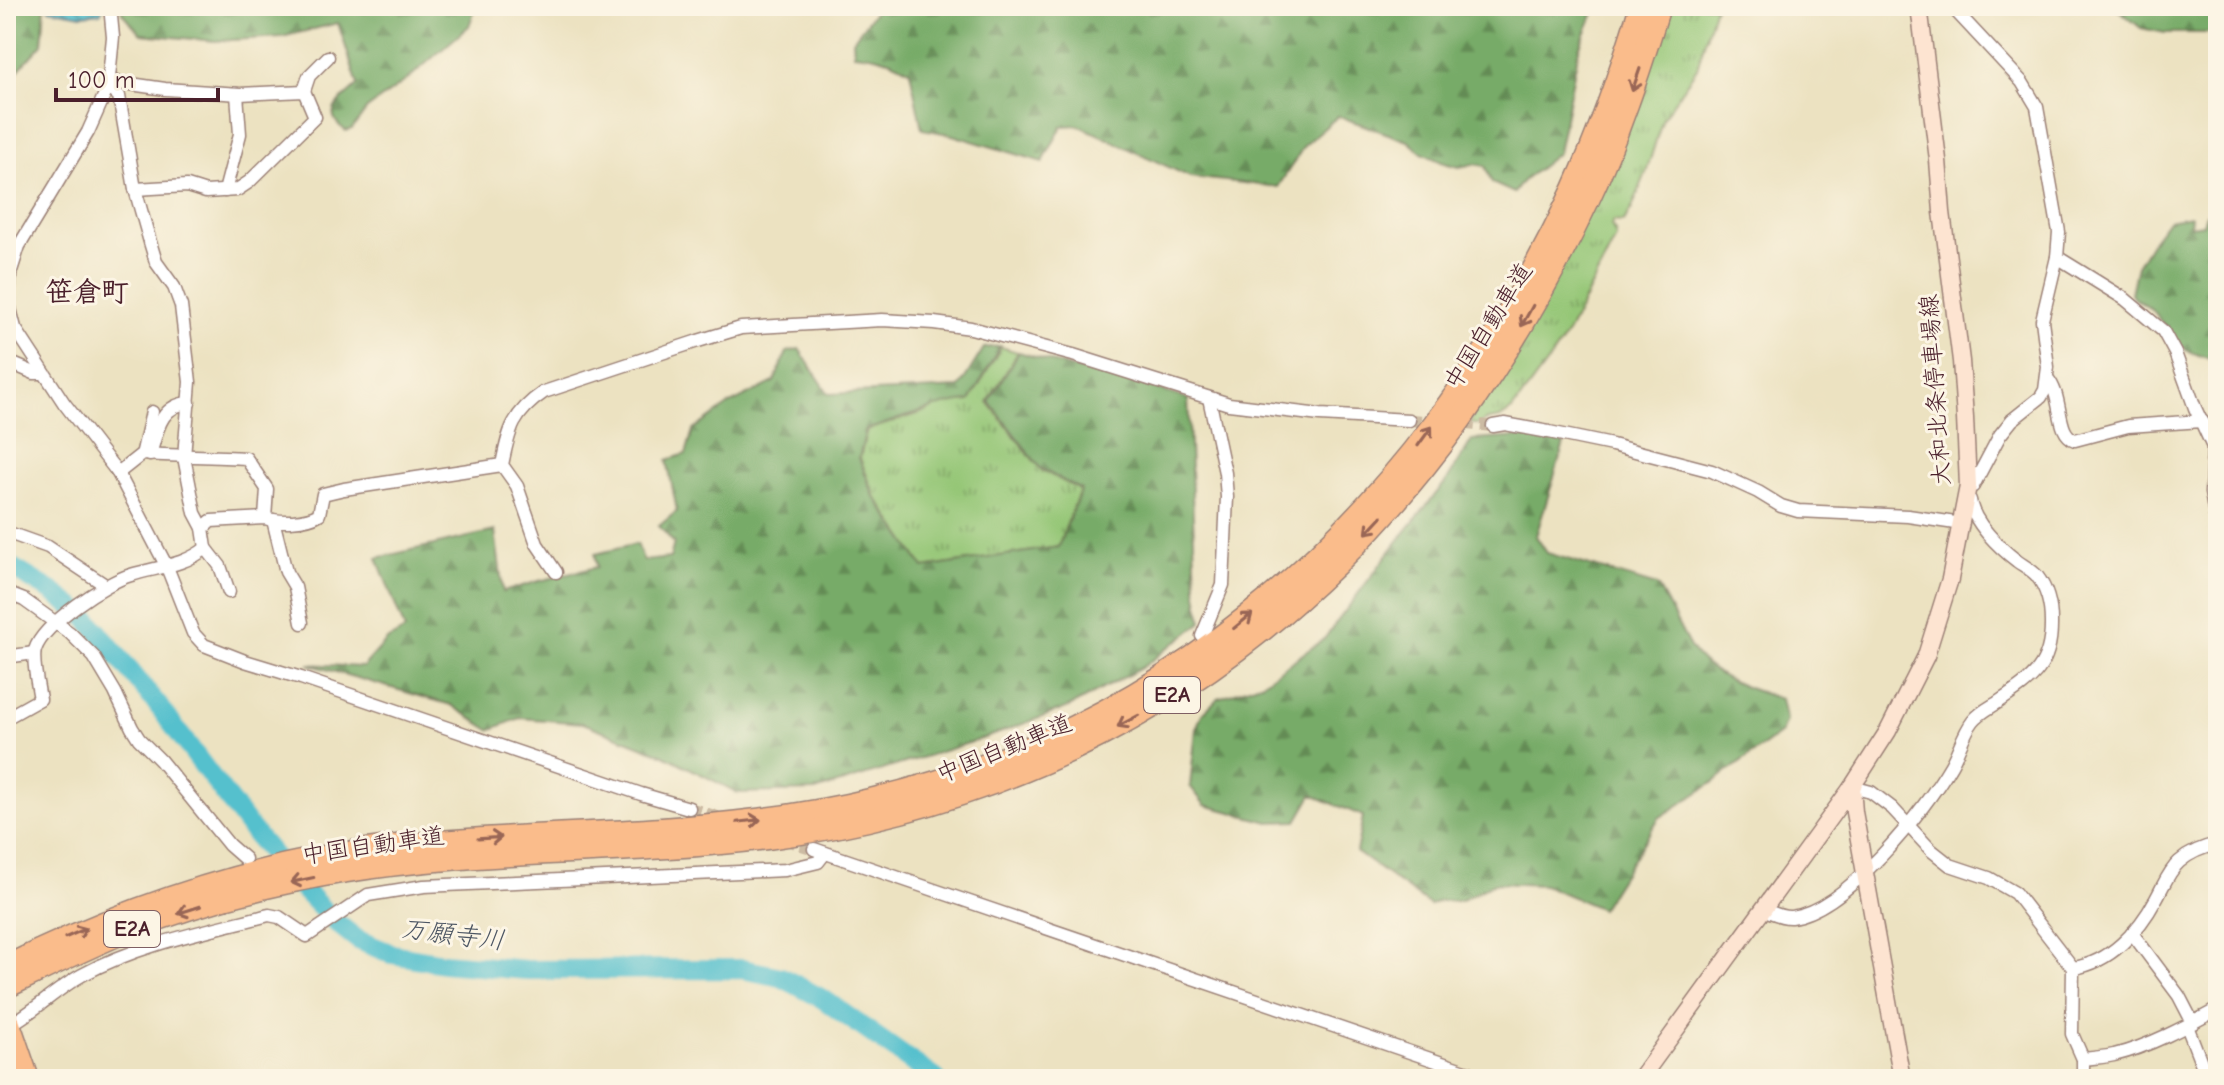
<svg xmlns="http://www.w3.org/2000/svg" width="2224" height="1085" font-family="'Comic Neue','Klee One',sans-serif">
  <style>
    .grass { fill: url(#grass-tufts); stroke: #6f7250; stroke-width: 2 }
    .forest { fill: url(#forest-firs); stroke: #606549; stroke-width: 2 }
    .water { fill: url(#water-waves); stroke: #4f707c; stroke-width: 2 }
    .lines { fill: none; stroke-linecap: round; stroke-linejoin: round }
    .river { stroke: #54c0cd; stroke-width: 20 }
    .street-tunnel { stroke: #ccbba3; stroke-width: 12; stroke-dasharray: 12 6; stroke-linecap: butt }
    .street-casing { stroke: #9b8076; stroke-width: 15 }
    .secondary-casing { stroke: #9b8076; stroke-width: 19 }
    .primary-casing { stroke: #9b8076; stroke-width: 21 }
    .highway-casing { stroke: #9b8076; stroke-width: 25 }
    .street { stroke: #fff; stroke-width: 12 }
    .secondary { stroke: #fde4d1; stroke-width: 16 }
    .primary { stroke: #fabc8b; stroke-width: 18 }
    .highway { stroke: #fabc8b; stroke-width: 22 }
    .oneway { stroke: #996656 }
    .labels { text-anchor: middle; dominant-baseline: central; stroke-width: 6; stroke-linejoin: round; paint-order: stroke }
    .shield { fill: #fcf5e5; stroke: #7f5f63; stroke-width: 2 }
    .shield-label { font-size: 22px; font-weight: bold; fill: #4a1f2b }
    .street-label { font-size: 24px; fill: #4a1f2b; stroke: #fcf5e5 }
    .water-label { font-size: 26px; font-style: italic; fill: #4e5764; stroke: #fcf5e5 }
    .quarter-label { font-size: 28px; font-weight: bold; fill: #4a1f2b; stroke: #fcf5e5 }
  </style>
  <defs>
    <pattern id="grass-tufts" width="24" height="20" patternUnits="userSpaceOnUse" patternTransform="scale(2)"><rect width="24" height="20" fill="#94c676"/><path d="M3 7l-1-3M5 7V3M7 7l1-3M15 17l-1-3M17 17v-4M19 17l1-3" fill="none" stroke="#7ba061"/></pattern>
    <pattern id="forest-firs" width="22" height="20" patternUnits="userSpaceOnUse" patternTransform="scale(2)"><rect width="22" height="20" fill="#77ab67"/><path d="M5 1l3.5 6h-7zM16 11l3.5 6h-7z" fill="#648b55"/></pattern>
    <pattern id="water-waves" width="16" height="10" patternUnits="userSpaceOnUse" patternTransform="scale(2)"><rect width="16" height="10" fill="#54c0cd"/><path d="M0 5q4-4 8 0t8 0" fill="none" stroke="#489ba7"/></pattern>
  </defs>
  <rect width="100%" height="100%" fill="#fcf5e5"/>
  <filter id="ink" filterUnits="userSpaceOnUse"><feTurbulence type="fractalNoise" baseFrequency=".0125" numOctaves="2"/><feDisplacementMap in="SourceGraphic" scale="16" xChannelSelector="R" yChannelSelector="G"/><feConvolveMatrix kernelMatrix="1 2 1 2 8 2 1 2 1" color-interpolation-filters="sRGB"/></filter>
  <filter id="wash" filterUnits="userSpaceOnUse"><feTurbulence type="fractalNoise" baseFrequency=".006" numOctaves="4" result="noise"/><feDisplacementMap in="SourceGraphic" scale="32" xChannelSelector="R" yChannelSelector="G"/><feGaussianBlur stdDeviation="1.8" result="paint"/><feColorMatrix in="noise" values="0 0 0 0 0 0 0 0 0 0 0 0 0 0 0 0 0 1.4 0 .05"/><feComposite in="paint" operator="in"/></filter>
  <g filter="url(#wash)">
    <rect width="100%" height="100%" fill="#ece2c1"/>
    <!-- grass -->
    <g class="grass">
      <polygon points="1670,6 1715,6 1697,68 1663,118 1646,173 1632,208 1625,220 1622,222 1613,221 1611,226 1615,231 1616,238 1568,332 1552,356 1512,410 1500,418 1484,421 1481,424 1469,424 1662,32"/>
      <polygon points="1001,347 1018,352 988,402 1041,470 1080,490 1058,547 924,568 875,496 860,458 867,430 918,414 947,402 970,401"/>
    </g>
    <!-- forest -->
    <g class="forest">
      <polygon points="6,6 45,6 42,44 6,84"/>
      <path d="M121,6h355l-7,20 -61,53 -41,30 -15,20 -6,2c-27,-19 -5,-30 12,-46l-20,-62 -56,14 -67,4 -74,-7 -19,-21z"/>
      <path d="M879,6h718l-18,42 -21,105 -35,28 -9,12 -22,-10 -7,-17 -11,-2 -15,3 -15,-4 -22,-10 -14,-12 -70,-25 -34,30 -26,41 -88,-10 -112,-52 -16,1 -19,36 -94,-28 -27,-5 -12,-58c-18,-12 -35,-16 -56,-18l-1,-13z"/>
      <polygon points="2114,6 2218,6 2218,33 2165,33 2141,28"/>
      <polygon points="2218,210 2218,362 2188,351 2177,342 2152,310 2134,298 2131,293 2137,266 2152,241 2168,220 2191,216 2190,226 2203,224 2206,214"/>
      <path d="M1000,346l-30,55c-33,2 -71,19 -104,29l-7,28 15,38 50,72 134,-21 23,-57 -40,-21 -52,-68 30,-49 52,16 69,16 48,15 8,188 6,35 -59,45 -74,40 -81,30 -173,54 -77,2 -76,-39 -79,-31 -63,-5 -30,12 -39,-25 -143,-41 55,3 24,-27 18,-10 -28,-72 118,-27 8,61 36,-11 58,-14 -2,-13 42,-10 7,17 26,-3 4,-15 -15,-17 18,-15 -10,-51 19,-6 7,-24 35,-25 46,-23 13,-30 12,-3 30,45 130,-6 25,-40z"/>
      <path d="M1536,436l28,8 -28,92 11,17 110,33c12,19 22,42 33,61 19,30 59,42 91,52l5,22 -5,12 -77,56 -45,29 -58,91 -57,-24 -50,-2 -34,18h-21l-9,4 -74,-53 7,-36 -51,-21 -15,26 -28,1 -64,-17 -15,-19 6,-57 6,-15 16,-16 45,-16 61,-43 73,-97 51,-63 24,-39z"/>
    </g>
    <!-- water -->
    <polygon class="water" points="48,6 104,6 100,13 82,15 49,9"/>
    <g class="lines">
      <!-- river -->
      <polyline class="river" points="6,564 53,592 86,617 157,704 249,827 291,877 334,921 358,940 392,954 443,963 527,970 742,969 781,977 823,999 936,1079"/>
    </g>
  </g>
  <g filter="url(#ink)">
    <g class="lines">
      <!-- street-tunnel -->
      <g class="street-tunnel">
        <polyline points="1409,420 1493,426"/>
        <polyline points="689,808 721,818"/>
        <polyline points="784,839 814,849"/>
      </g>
      <defs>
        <g id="street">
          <polyline points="110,6 113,37 108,87 88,132 19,246 10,274 9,305 15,328 64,403 118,473 167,567 193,633 204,645 245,661 301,678 641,794 689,808"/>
          <polyline points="1951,6 2022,82 2037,107 2059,232 2057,257 2042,320 2048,367 2045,390 2041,397 2012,420 2000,435 1973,486 1968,486"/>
          <polyline points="110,81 165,89 240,94 304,91 315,117 249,182 237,190 206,192 187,186 135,189"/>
          <polyline points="304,91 309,76 328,57"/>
          <polyline points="225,191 240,134 237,94"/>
          <polyline points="2057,257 2125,299 2163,331 2175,353 2195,408 2213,447 2211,493 2218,531"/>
          <polyline points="6,361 34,373 43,373"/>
          <path d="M2047,378c17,19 8,55 28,62l53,-14 74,-5"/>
          <polyline points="1493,426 1505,424 1549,432 1612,445 1712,471 1758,492 1781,506 1798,511 1908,516 1962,524"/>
          <polyline points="143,451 152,412"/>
          <path d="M150,455c7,-24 10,-50 39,-52"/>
          <path d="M118,473l24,-19c35,2 69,2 104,4l21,31 -2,29"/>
          <polyline points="273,520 286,572 295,587 302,623"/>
          <path d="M203,528l8,-7 54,-3c15,5 41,4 54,-4l4,-20 21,-5 158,-24"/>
          <polyline points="6,532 48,547 105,585"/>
          <polyline points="206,548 220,566 229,592"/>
          <path d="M556,572l-19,-28 -20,-58 -15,-21c7,-36 11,-52 42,-73l154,-51 43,-13 141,-8 52,3 37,5 102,27 156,49 91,11 89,5"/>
          <polyline points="6,593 24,600 70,633 94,657 115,692 132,728 139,739 160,760 229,845 245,859"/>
          <polyline points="1202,636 1223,585 1227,497 1225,473 1209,398"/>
          <polyline points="6,657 34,653"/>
          <path d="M6,718l34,-19c-2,-12 -8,-38 -5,-49 8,-26 71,-68 96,-75 26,-8 53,-9 75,-27l-3,-20 -8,-15 -11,-56 6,-75 -9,-76 -7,-19 -18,-25 -6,-20 -15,-53 -16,-93 -11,-9"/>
          <polyline points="1852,787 1871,792 1892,808 1931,850 1950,865 1989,878 2015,893 2073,968 2072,1034 2083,1059 2083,1079"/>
          <polyline points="814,849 1489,1079"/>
          <path d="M1762,909c9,3 20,9 29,8 54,-6 134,-107 160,-152 8,-14 12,-31 22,-44 6,-8 16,-13 24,-18 34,-23 55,-35 54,-81 0,-16 -4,-33 -14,-46 -5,-6 -13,-10 -20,-15 -17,-13 -44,-38 -47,-61l-3,-2"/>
          <polyline points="2132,933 2179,996 2193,1023"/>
          <path d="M2073,968c37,-5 66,-37 83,-69 7,-12 12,-27 23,-37 11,-10 24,-15 39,-18"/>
          <polyline points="2187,1026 2206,1075 2208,1078 2218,1076"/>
          <path d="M6,1027c27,-14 49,-37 76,-52 57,-31 124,-44 187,-60l10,2 28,19 61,-41 56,-9 361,-16 33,-8 7,-9"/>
          <path d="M2083,1059c10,-1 21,-2 31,-4 34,-8 73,-29 104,-46"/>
        </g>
        <g id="secondary">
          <polyline points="1852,787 1854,812 1902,1079"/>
          <polyline points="1640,1079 1852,787 1888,731 1926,656 1950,579 1968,486 1965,418 1961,361 1942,212 1938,160 1919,6"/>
        </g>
        <polyline id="primary" points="8,1015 30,1079"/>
        <g id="highway">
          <path d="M6,967c123,-61 254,-105 391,-121 120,-13 241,-11 360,-26 381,-46 659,-290 817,-631 27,-59 48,-121 67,-183"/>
          <path d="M6,987c41,-20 81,-40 123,-57 67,-27 141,-46 212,-58 141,-24 285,-16 426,-34 387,-51 658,-290 820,-636 30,-63 52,-130 72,-196"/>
        </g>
      </defs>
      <!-- street casing -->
      <use href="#street" class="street-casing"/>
      <!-- secondary casing -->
      <use href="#secondary" class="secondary-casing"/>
      <!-- primary casing -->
      <use href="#primary" class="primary-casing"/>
      <!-- highway casing -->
      <use href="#highway" class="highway-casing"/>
      <!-- street -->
      <use href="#street" class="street"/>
      <!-- secondary -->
      <use href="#secondary" class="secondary"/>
      <!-- primary -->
      <use href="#primary" class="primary"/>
      <!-- highway -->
      <use href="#highway" class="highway"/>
    </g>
    <!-- one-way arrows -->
    <defs><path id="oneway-shaft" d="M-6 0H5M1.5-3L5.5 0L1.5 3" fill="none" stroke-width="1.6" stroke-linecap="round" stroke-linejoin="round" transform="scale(2)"/></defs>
    <g class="oneway">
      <use href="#oneway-shaft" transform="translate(1636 80) rotate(109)"/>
      <use href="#oneway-shaft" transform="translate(1527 316) rotate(119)"/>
      <use href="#oneway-shaft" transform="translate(1425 436) rotate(-54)"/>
      <use href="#oneway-shaft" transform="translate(1374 525) rotate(133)"/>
      <use href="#oneway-shaft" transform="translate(1243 621) rotate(-39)"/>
      <use href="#oneway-shaft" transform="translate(1128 721) rotate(152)"/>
      <use href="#oneway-shaft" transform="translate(749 821) rotate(-6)"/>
      <use href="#oneway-shaft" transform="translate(490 838) rotate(-4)"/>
      <use href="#oneway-shaft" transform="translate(302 880) rotate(168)"/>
      <use href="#oneway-shaft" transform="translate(189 910) rotate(162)"/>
      <use href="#oneway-shaft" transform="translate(76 933) rotate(-23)"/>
    </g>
  </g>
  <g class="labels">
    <!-- shield labels -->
    <g class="shield">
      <rect x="1144" y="677" width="56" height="36" rx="6"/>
      <rect x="104" y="911" width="56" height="36" rx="6"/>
    </g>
    <g class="shield-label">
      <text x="1172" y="695">E2A</text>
      <text x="132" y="929">E2A</text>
    </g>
    <!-- street labels -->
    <g class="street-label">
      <text transform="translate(1488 326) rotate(-58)">中国自動車道</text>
      <text transform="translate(1935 390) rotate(-94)">大和北条停車場線</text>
      <text transform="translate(1004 748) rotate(-22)">中国自動車道</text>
      <text transform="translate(373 845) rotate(-8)">中国自動車道</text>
    </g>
    <!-- water labels -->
    <g class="water-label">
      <text transform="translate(453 935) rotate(7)">万願寺川</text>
    </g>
    <!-- quarter labels -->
    <g class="quarter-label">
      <text x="87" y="292">笹倉町</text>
    </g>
  </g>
  <!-- margin -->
  <rect width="2224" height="1085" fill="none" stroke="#fcf5e5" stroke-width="32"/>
  <!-- scale -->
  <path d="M56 88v12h162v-12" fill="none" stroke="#4a1f2b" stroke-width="4"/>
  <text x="68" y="88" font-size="24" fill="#4a1f2b" stroke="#fcf5e5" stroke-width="6" paint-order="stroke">100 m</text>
</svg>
